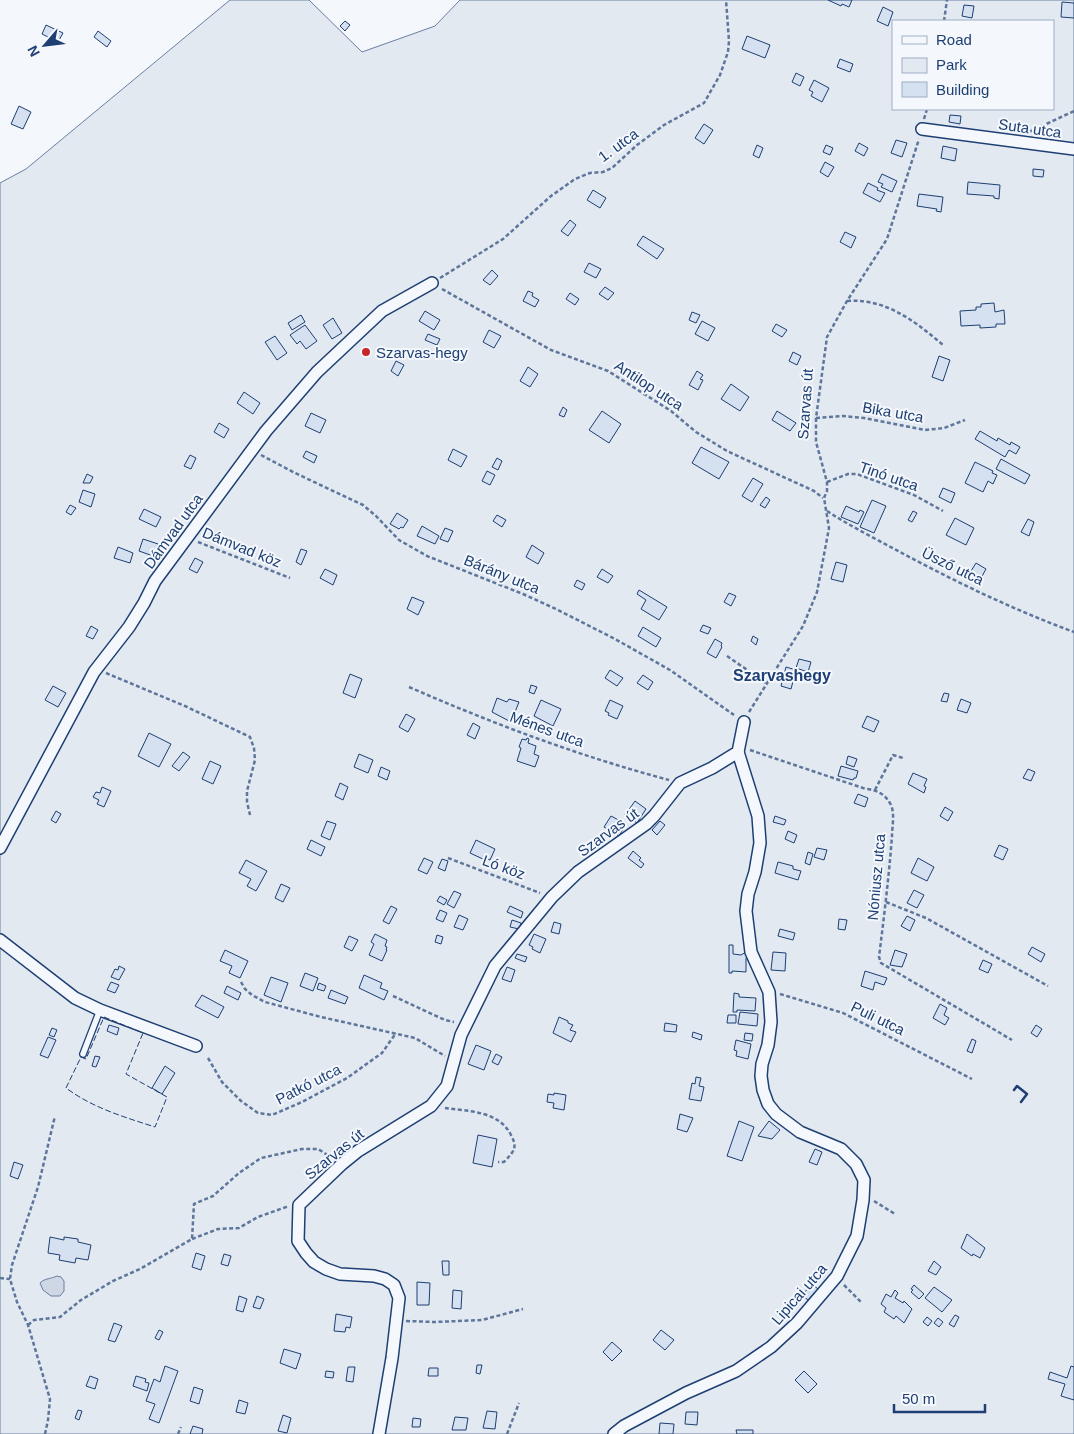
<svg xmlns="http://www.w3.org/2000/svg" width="1074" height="1434" font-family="Helvetica,sans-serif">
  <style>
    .green { fill: #e3e9f0; stroke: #687fa3; fill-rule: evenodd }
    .water { fill: #cfd7e4; stroke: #687fa3 }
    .building { fill: #d5e0f0; stroke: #1d3f73 }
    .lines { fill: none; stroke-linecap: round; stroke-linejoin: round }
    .service-casing { stroke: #1d3f73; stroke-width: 8 }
    .minor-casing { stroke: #1d3f73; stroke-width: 14 }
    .path { stroke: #5e769c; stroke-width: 2.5; stroke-dasharray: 4 2.5; stroke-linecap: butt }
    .service { stroke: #f4f7fb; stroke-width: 5.5 }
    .minor { stroke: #f4f7fb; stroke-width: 11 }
    .fence { stroke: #1d3f73; stroke-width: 1; stroke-dasharray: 6 2.5; stroke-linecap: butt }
    .wall { stroke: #1d3f73; stroke-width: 2.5 }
    .poi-dot { fill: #c62828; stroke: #f4f7fb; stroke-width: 2 }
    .labels { text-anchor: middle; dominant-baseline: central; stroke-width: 4; stroke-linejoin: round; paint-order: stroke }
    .street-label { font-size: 15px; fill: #1d3f73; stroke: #f4f7fb }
    .poi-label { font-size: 15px; fill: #1d3f73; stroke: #f4f7fb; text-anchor: start }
    .neighbourhood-label { font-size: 16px; font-weight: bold; fill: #1d3f73; stroke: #f4f7fb }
  </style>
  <rect width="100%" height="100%" fill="#f4f7fb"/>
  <!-- green -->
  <path class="green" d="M230,0h79l53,52 73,-26 25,-26h614v1434h-1074v-1251l26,-14zM893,21h160v88h-160z"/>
  <!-- water -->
  <path class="water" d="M57,1276l4,1 3,4v10l-4,5h-9l-8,-6 -3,-7c5,-5 11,-4 17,-7z"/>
  <!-- building -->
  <g class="building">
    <polygon points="828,0 852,0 849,7 842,4 841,6"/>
    <polygon points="1062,2 1074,3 1074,18 1061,17"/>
    <polygon points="964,5 974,6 972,18 962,16"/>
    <polygon points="883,7 893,12 888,26 877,21"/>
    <polygon points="345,21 350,25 345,31 340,26"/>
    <polygon points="46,25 63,33 58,42 42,34"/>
    <polygon points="98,31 111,41 107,47 94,37"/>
    <polygon points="747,36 770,45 765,58 742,49"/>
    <polygon points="840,59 853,64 850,72 837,67"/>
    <polygon points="796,73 804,77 800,86 792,82"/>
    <polygon points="814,80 829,88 822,102 811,96 813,92 809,90"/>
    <polygon points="19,106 31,112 23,129 11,124"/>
    <polygon points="950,115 961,116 960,124 949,122"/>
    <polygon points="704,124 713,130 704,144 695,138"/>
    <polygon points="896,140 907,143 902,157 891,153"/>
    <polygon points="859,143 868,148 864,156 855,151"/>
    <polygon points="757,145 763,148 759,158 753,155"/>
    <polygon points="826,145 833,148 830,155 823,152"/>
    <polygon points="943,146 957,149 955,161 941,158"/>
    <polygon points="825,162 834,167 828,177 820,172"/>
    <polygon points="1033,169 1044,170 1043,177 1033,176"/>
    <polygon points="882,174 897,181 892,192 881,187 883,184 878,182"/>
    <polygon points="968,182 1000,185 999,199 994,198 994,196 967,194"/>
    <polygon points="868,183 878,188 877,190 885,193 880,202 863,193"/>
    <polygon points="593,190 606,198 600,208 587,200"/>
    <polygon points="919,194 943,197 941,212 936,211 937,209 917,206"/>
    <polygon points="570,220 576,225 568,236 561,231"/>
    <polygon points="845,232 856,237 851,248 840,242"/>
    <polygon points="643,236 664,249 657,259 637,245"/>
    <polygon points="589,263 601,269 596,278 584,272"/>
    <polygon points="492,270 498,276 490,285 483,280"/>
    <polygon points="605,287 614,293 608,300 599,294"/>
    <polygon points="528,291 533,293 532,296 539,300 535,307 523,301"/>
    <polygon points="570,293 579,299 575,305 566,299"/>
    <polygon points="994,303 995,312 1004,310 1005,324 996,324 996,327 980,328 980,325 961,326 960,311 976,310 976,307 981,307 981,304"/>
    <polygon points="425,311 440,320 434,330 419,321"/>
    <polygon points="692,312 700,315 696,323 689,320"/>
    <polygon points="301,315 305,322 292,330 288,323"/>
    <polygon points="333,318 342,333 332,339 323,325"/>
    <polygon points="702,321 715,328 708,341 695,334"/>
    <polygon points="776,324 787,330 782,337 772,331"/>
    <polygon points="305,325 317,341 306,349 300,341 297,344 290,335"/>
    <polygon points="489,330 501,336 494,348 483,342"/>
    <polygon points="428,334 440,339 437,345 425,340"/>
    <polygon points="275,336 287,353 277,360 265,342"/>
    <polygon points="793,352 801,356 797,365 789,361"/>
    <polygon points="939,356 950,360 943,381 932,377"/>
    <polygon points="396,361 404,365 398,376 391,371"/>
    <polygon points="528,367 538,374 530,387 520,381"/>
    <polygon points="697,371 703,375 700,379 703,380 698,390 689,385"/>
    <polygon points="731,384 749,397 740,411 721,399"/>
    <polygon points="244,392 260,403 253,414 237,403"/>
    <polygon points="563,407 567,410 564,417 559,415"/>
    <polygon points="602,411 621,424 609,443 589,430"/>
    <polygon points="777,411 796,423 790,431 772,420"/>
    <polygon points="311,413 326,420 320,433 305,426"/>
    <polygon points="219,423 229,429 224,438 214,432"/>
    <polygon points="980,431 997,441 998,438 1010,445 1011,442 1020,447 1016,454 1009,450 1005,457 975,439"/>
    <polygon points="701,447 729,462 719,479 692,463"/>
    <polygon points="453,449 467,456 461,467 448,460"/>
    <polygon points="306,451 317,456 314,463 303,457"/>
    <polygon points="190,455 196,458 191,469 184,466"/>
    <polygon points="497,458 502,461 498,470 492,467"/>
    <polygon points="1001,459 1030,475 1025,484 996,469"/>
    <polygon points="975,462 993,471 992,473 997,475 993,484 988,481 983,492 965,483"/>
    <polygon points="487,471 495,475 490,485 482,481"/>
    <polygon points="87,474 93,477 90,483 83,483"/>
    <polygon points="753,478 763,484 752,502 742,496"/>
    <polygon points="943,488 955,493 951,503 939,497"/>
    <polygon points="83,490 95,494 91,507 79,502"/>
    <polygon points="766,497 770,500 765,508 760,505"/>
    <polygon points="872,500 886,506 874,533 860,527"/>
    <polygon points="70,505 76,508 71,515 66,512"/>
    <polygon points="846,506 859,512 860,510 864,512 858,524 841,517"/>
    <polygon points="144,509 161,517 156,527 139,519"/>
    <polygon points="913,511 917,513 912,522 908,520"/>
    <polygon points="397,513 408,520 403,528 401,527 399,529 390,524"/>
    <polygon points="497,515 506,520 502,527 493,521"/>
    <polygon points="955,518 974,528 966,545 946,535"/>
    <polygon points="1028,519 1034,522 1029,536 1021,532"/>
    <polygon points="422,526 439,536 435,544 417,536"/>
    <polygon points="445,528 453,531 448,542 440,539"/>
    <polygon points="143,539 158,544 153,556 139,551"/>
    <polygon points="532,545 544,553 538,564 526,557"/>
    <polygon points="118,547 133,553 130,563 114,558"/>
    <polygon points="301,549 307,551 301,565 296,562"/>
    <polygon points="195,558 203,562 197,573 189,569"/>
    <polygon points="836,562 847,565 843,582 831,579"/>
    <polygon points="976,563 986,569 981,578 971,571"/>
    <polygon points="325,569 337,575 333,585 320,578"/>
    <polygon points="602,569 613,576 608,583 597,577"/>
    <polygon points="577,580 585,584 582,590 574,586"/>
    <polygon points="639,590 667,607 659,620 641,609 646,600 637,594"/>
    <polygon points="729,593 736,596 731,606 724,602"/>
    <polygon points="412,597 424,602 418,615 407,609"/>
    <polygon points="703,625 711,628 708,634 700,631"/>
    <polygon points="91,626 98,630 93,639 86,636"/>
    <polygon points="643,627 661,638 656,647 638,636"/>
    <polygon points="753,636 758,639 756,645 751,641"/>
    <polygon points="715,639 722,643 721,646 722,647 716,658 707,653"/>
    <polygon points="799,659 811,662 808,672 796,668"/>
    <polygon points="786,667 796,670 791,689 781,686"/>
    <polygon points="610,670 623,678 617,686 605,678"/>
    <polygon points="350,674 362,679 355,698 343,693"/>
    <polygon points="643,675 653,682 648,690 637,683"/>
    <polygon points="531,685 537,687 534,694 529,692"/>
    <polygon points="53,686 66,693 58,707 45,700"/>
    <polygon points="944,693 949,694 947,702 941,701"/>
    <polygon points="497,698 507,702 509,699 519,702 511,722 492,712"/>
    <polygon points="961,699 971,703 967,713 957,710"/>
    <polygon points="541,700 561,709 553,726 534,716"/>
    <polygon points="610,700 623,706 617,719 608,715 609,713 605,711"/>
    <polygon points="406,714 415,719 408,732 399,727"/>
    <polygon points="867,716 879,721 874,732 862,727"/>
    <polygon points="473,723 480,727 475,739 467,735"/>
    <polygon points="149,733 171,744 159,767 138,756"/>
    <polygon points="527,738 529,739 528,743 536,746 534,754 539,756 535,767 517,761 521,748 519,747 522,739 526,740"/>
    <polygon points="183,752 190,757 179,771 172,766"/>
    <polygon points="359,754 373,760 368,773 354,767"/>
    <polygon points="848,756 857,759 854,767 846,764"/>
    <polygon points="210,761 221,766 213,784 202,779"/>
    <polygon points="841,766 858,771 856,778 854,778 853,780 838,776"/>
    <polygon points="381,767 390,771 387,780 378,776"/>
    <polygon points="1028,769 1035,772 1031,781 1023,778"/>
    <polygon points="913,773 927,779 924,786 926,787 924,793 908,784"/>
    <polygon points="340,783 348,787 343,800 335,796"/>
    <polygon points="102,787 111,791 104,807 97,804 99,800 93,797 96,792 100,793"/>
    <polygon points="858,794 868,798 865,807 854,803"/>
    <polygon points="635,801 646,809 637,823 625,815"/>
    <polygon points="945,807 953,812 948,821 940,816"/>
    <polygon points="56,811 61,814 56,823 51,820"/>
    <polygon points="611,816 626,824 619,836 604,827"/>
    <polygon points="775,816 786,820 784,825 773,822"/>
    <polygon points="327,821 336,824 330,840 321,836"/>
    <polygon points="660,821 665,825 657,835 652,830"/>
    <polygon points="788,831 797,835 794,843 785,839"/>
    <polygon points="311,840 325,847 321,856 307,849"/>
    <polygon points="476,840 495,849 490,860 486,858 485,860 470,853"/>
    <polygon points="999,845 1008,849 1003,860 994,856"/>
    <polygon points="817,848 827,850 824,860 814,857"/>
    <polygon points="633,851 641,858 639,860 644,864 641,868 628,858"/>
    <polygon points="808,852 813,854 810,865 805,863"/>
    <polygon points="424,858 433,862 427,874 418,870"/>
    <polygon points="918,858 934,867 927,881 911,873"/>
    <polygon points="442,859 448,861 445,871 438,868"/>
    <polygon points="246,860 267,871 256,891 247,886 251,879 239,873"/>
    <polygon points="778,862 793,866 793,869 801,871 798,880 775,873"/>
    <polygon points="281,884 290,888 283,902 275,898"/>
    <polygon points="914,890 924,895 917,908 907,903"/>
    <polygon points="454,891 461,894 454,908 447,904"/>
    <polygon points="440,896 447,900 444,905 437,901"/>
    <polygon points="391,906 397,909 389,924 383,921"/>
    <polygon points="510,906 523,912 521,918 507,912"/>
    <polygon points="440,910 447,913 443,922 436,919"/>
    <polygon points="459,915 468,919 463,930 454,927"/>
    <polygon points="907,916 915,920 910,931 901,926"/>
    <polygon points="839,919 847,920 845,930 838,929"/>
    <polygon points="512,920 521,923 519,929 510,927"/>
    <polygon points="554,922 561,924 559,934 551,932"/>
    <polygon points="780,929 795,933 793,940 778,936"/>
    <polygon points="375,934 387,940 385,946 387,947 386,950 387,950 382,961 369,955 374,944 371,942"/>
    <polygon points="534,934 546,939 540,953 532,949 533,947 529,945"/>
    <polygon points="437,935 443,937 441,944 435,942"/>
    <polygon points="349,936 358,940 352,951 344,947"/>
    <polygon points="729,945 733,945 733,954 741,955 746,952 748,957 746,958 746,972 732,971 732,973 729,973"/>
    <polygon points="1032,947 1045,954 1041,962 1028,954"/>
    <polygon points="225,950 248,961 240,978 229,973 232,966 220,961"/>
    <polygon points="895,950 907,954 902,967 890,965"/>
    <polygon points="773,952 786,953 785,971 771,970"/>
    <polygon points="517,954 527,957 525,962 515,958"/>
    <polygon points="983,960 992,964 988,973 979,969"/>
    <polygon points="119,966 125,969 119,980 111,977 115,969 118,970"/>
    <polygon points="507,967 515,970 511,982 502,979"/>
    <polygon points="865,971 887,978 884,985 875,982 873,990 861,986"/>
    <polygon points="305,973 318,978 313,991 300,986"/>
    <polygon points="364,975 382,983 380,988 388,991 384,1000 359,988"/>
    <polygon points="271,977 288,983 281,1002 264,995"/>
    <polygon points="111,982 119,985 115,993 107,990"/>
    <polygon points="319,983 326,986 324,991 317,989"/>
    <polygon points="227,986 241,993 238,1000 224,993"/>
    <polygon points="331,990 348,997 345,1004 328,998"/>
    <polygon points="734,993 739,994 739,997 756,998 755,1011 737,1010 737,1012 733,1012"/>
    <polygon points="202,995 224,1007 218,1018 195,1006"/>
    <polygon points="940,1004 947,1008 944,1015 949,1018 945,1025 933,1018"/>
    <polygon points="740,1012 758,1014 757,1026 738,1024"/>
    <polygon points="728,1015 736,1015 736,1023 727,1023"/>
    <polygon points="559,1017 568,1021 568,1023 573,1025 570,1030 576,1032 571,1042 553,1033"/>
    <polygon points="665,1023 677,1025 676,1032 664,1031"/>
    <polygon points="109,1025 119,1028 117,1035 107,1031"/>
    <polygon points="1036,1025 1042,1029 1037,1037 1031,1033"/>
    <polygon points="52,1028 57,1030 54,1037 49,1035"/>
    <polygon points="693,1032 702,1035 701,1040 692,1037"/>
    <polygon points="745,1033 753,1034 752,1041 744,1040"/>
    <polygon points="48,1037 56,1040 48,1058 40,1055"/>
    <polygon points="972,1039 976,1041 972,1053 967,1051"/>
    <polygon points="736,1040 751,1044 748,1059 736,1056 737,1051 734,1050"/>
    <polygon points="476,1045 491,1051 484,1070 468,1064"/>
    <polygon points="496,1054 502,1057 498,1065 492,1062"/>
    <polygon points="95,1056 100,1057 96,1067 92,1066"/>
    <polygon points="165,1066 175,1073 162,1094 152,1088"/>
    <polygon points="696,1077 701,1078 699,1086 704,1087 701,1101 689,1099 692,1083 695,1084"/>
    <polygon points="554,1093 566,1095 564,1110 553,1108 554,1103 547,1102 548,1094 554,1095"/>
    <polygon points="680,1114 693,1118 687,1132 677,1129"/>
    <polygon points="739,1121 754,1127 742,1161 727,1156"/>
    <polygon points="769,1121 780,1130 772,1139 758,1136"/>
    <polygon points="478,1135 497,1139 492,1167 473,1163"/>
    <polygon points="815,1149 822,1152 817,1165 809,1162"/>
    <polygon points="14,1162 23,1165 18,1179 10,1176"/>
    <polygon points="967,1234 985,1248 980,1258 973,1254 972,1256 961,1248"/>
    <polygon points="50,1237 64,1240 64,1237 78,1239 78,1242 91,1245 88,1260 76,1258 75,1263 59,1260 60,1255 48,1253"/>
    <polygon points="196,1253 205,1256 201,1270 192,1267"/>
    <polygon points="224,1254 231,1256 228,1266 221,1264"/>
    <polygon points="442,1261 449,1261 449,1275 443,1275"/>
    <polygon points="934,1261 941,1267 936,1275 928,1271"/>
    <polygon points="417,1282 430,1283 429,1305 417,1305"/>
    <polygon points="812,1284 818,1289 808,1300 802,1295"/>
    <polygon points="914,1285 924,1294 919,1299 911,1292 913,1290 911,1289"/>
    <polygon points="934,1287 952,1300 942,1312 925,1298"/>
    <polygon points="453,1290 462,1291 461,1309 452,1308"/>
    <polygon points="895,1290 898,1293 895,1298 903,1303 904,1301 912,1309 904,1323 896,1316 894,1319 884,1312 886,1308 881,1304 886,1294 891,1297"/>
    <polygon points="239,1296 247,1299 243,1312 236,1310"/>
    <polygon points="257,1296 264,1299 260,1309 253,1307"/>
    <polygon points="336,1314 352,1317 350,1328 346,1327 345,1332 334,1331"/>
    <polygon points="955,1315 959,1317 954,1327 949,1324"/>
    <polygon points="927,1317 932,1321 928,1326 923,1322"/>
    <polygon points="938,1318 943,1322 939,1327 934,1323"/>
    <polygon points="114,1323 122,1326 115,1342 108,1340"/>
    <polygon points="159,1330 163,1332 159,1340 155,1338"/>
    <polygon points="661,1330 674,1340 665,1350 653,1340"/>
    <polygon points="612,1342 622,1351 612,1361 603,1352"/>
    <polygon points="284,1349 301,1354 296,1369 280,1363"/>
    <polygon points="477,1365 482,1365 480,1374 476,1373"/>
    <polygon points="165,1366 178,1371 159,1423 149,1419 155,1404 146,1401 154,1379 160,1382"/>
    <polygon points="1071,1366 1074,1367 1074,1400 1061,1396 1065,1384 1048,1379 1050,1372 1067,1378"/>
    <polygon points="348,1367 355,1367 353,1382 346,1381"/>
    <polygon points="429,1368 438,1368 438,1376 428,1376"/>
    <polygon points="326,1371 334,1372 333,1378 325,1377"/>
    <polygon points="804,1371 817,1384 808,1393 795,1380"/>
    <polygon points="90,1376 98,1379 95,1389 86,1386"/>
    <polygon points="136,1376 146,1379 145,1382 149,1383 147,1391 133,1386"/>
    <polygon points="194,1387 203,1390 199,1404 190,1401"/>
    <polygon points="239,1400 248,1403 245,1414 236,1412"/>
    <polygon points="78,1410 82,1411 79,1420 75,1418"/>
    <polygon points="487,1411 497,1412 495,1429 483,1428"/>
    <polygon points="686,1412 698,1412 697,1425 685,1424"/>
    <polygon points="283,1415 291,1418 287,1433 278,1431"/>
    <polygon points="455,1417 468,1418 466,1430 452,1430"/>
    <polygon points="413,1418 421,1419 420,1427 412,1427"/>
    <polygon points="660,1423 674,1424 673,1434 659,1434"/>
    <polygon points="193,1426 203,1429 202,1434 190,1434"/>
    <polygon points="736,1430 753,1430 753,1434 737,1434"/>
  </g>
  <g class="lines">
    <defs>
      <polyline id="service" points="83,1054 100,1010"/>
      <g id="minor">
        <polyline points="922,129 1074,149"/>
        <polyline points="0,848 94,672 129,627 144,603 155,581 266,431 317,372 382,311 432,283"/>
        <polyline points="0,940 75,998 100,1010 196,1046"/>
        <polyline points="379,1434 392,1358 399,1298 394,1285 385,1279 374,1276 340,1274 326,1269 314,1262 306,1253 298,1241 299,1205 342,1164 358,1151 431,1106 447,1086 461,1035 495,966 552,897 578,872 646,824 654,816 680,783 712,768 738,752 744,722"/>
        <polyline points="614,1434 624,1426 686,1393 736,1371 771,1347 797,1323 837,1276 857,1236 863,1200 864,1180 856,1164 841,1149 800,1132 776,1114 768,1104 763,1090 761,1076 762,1064 768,1045 771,1022 769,992 751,952 746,911 748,894 755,872 760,843 758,816 738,752"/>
      </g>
    </defs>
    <!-- service casing -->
    <use href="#service" class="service-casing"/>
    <!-- minor casing -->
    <use href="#minor" class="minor-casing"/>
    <!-- path -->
    <g class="path">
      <polyline points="944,21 947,0"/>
      <polyline points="924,119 927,109"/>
      <polyline points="1029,132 1074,111"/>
      <polyline points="440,278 503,239 551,196 575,179 590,173 603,172 612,168 637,145 664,125 704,103 720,75 728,52 729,41 726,0"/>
      <polyline points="442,289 551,350 608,371 671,411 696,432 727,451 814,491 823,498"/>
      <path d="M847,301c38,-3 68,20 96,44"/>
      <polyline points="816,418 843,416 864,418 925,430 944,428 965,420"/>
      <polyline points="261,455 295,473 363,505 376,516 399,540 427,556 523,594 556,609 615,639 670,670 734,715"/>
      <polyline points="827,482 848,474 857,474 914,495 943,511"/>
      <path d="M827,511c23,15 49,28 73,41 56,30 114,58 174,80"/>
      <polyline points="198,542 290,578"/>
      <polyline points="727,656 766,683"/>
      <polyline points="106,673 185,706 250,737 254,748 255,760 247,791 247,802 250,815"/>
      <path d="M409,687c85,37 170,69 260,93"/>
      <polyline points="749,712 803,626 817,592 829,528 824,498 827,491 827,482 816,442 816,418 827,337 847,301 887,239 919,139"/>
      <path d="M750,750l116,39c12,1 20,6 25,16 4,9 1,22 1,31 -3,40 -8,81 -13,121l2,6 131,77"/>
      <polyline points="875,790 893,755 903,758"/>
      <polyline points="448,858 540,893"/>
      <polyline points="886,902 926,918 1048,986"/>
      <polyline points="241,982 245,989 252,995 265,1002 321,1017 415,1038 445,1056"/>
      <polyline points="780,994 843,1013 972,1079"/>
      <polyline points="393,996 445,1020 454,1022"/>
      <polyline points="208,1058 222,1082 241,1101 258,1113 272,1115 302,1102 347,1078 382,1053 396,1033"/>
      <path d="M445,1108c23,3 54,3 66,27 7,13 3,16 -7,27h-6"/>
      <polyline points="874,1201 895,1214"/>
      <polyline points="192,1239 218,1229 239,1228 258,1217 289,1206"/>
      <polyline points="0,1278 10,1279"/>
      <polyline points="844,1285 862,1303"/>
      <polyline points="406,1321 435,1322 482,1320 523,1309"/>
      <polyline points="28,1325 34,1320 60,1317 81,1300 113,1281 140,1269 192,1239 194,1204 213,1196 239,1173 261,1158 302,1149 318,1149 332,1158"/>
      <polyline points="45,1434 48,1420 50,1399 28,1325 17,1302 10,1279 12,1265 38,1187 55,1116"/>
      <polyline points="178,1434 181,1427"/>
      <polyline points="507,1434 519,1403"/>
    </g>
    <!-- service -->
    <use href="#service" class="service"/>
    <!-- minor -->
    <use href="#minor" class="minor"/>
    <!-- fence -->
    <path class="fence" d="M104,1017l39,16 -17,41 41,23 -12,30c-31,-10 -62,-19 -89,-39l15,-31 5,2z"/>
    <!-- wall -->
    <polyline class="wall" points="1014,1090 1017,1086 1027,1094 1021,1102"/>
  </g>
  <!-- markers -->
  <circle class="poi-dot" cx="366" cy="352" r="5"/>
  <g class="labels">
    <!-- street labels -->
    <g class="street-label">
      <text transform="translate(1030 128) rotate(8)">Suta utca</text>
      <text transform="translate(618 145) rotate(-36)">1. utca</text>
      <text transform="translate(649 385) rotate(33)">Antilop utca</text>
      <text transform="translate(805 404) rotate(-86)">Szarvas út</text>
      <text transform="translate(893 412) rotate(10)">Bika utca</text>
      <text transform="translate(889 476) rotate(19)">Tinó utca</text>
      <text transform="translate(173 531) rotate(-54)">Dámvad utca</text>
      <text transform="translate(242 547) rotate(22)">Dámvad köz</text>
      <text transform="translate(953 566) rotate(26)">Üsző utca</text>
      <text transform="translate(502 574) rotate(22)">Bárány utca</text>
      <text transform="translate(547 729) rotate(20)">Ménes utca</text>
      <text transform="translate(608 832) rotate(-36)">Szarvas út</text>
      <text transform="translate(504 867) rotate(20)">Ló köz</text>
      <text transform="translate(876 877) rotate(-85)">Nóniusz utca</text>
      <text transform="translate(878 1018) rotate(26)">Puli utca</text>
      <text transform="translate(308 1084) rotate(-27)">Patkó utca</text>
      <text transform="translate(334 1154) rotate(-39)">Szarvas út</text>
      <text transform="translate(799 1294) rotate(-49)">Lipicai utca</text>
    </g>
    <!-- poi labels -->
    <g class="poi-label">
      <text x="376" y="352">Szarvas-hegy</text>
    </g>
    <!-- neighbourhood labels -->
    <g class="neighbourhood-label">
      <text x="782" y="675">Szarvashegy</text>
    </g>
  </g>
  <!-- legend -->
  <rect x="892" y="20" width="162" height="90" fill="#f4f7fb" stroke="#9eadc5"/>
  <rect x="902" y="36" width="25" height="8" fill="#f4f7fb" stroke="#9eadc5"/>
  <text x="936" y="45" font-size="15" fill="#1d3f73">Road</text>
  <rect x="902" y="58" width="25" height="15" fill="#e3e9f0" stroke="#9eadc5"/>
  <text x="936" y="70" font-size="15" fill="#1d3f73">Park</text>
  <rect x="902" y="82" width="25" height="15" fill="#d5e0f0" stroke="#9eadc5"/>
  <text x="936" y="95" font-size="15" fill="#1d3f73">Building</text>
  <!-- north arrow -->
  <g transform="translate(45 45) rotate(242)" stroke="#f4f7fb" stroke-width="4" paint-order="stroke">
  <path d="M0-4L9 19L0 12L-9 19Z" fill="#1d3f73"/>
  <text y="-8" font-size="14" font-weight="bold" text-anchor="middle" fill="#1d3f73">N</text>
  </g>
  <!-- scale -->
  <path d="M894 1404v8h91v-8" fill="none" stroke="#1d3f73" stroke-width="2.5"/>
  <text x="902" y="1404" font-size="15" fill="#1d3f73" stroke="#f4f7fb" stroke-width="4" paint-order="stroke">50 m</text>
</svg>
